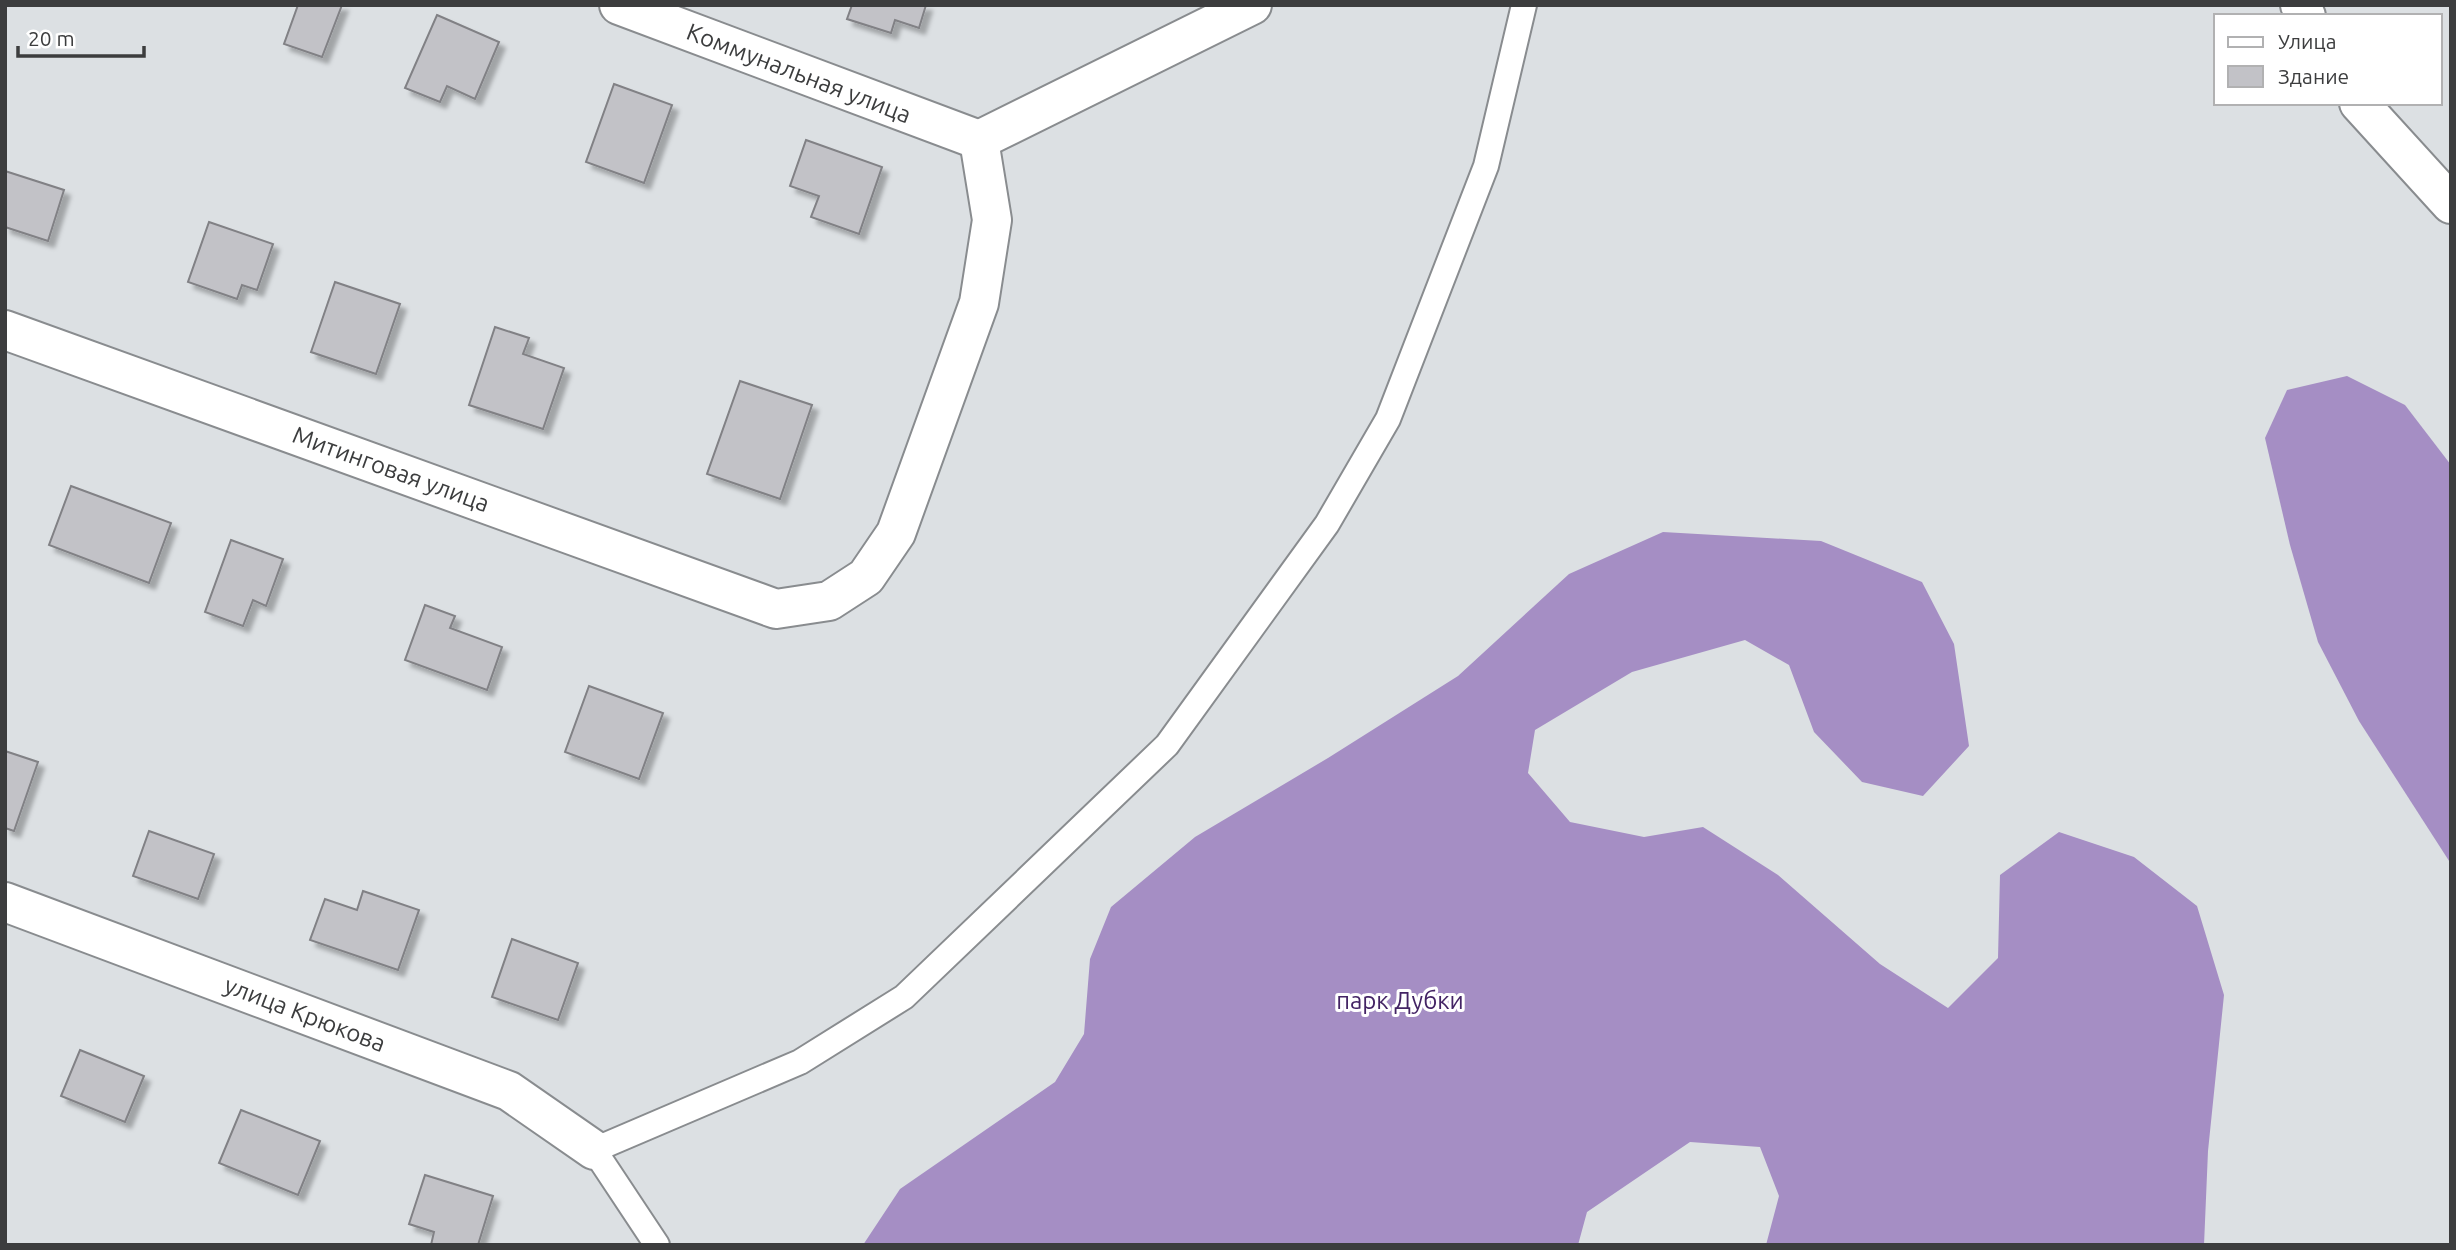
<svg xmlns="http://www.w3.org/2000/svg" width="2456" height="1250" font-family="Ubuntu,sans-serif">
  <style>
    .forest { fill: #a58ec4 }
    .building { fill: #c2c2c7; stroke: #818185; stroke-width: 2; filter: url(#shadow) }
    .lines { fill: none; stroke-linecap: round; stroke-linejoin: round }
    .service-casing { stroke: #898c8f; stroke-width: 28 }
    .minor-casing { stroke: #898c8f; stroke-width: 42 }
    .service { stroke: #fff; stroke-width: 24 }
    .minor { stroke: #fff; stroke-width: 38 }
    .labels { text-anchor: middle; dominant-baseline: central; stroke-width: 6; stroke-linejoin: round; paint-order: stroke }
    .street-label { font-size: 24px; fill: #3c3d3e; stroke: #fff }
    .park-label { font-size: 24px; fill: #432364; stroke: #fff }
  </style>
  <defs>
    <filter id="shadow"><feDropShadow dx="6" dy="6" stdDeviation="2" flood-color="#0004"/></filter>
  </defs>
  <rect width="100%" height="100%" fill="#dce0e3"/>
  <!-- forest -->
  <g class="forest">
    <polygon points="2347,376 2405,405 2451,465 2451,864 2359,721 2318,642 2290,545 2265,438 2287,390"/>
    <polygon points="1663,532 1821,541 1922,582 1954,644 1969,746 1923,796 1862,782 1814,732 1789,665 1745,640 1632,672 1535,730 1528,773 1570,822 1644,837 1703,827 1778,875 1880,964 1948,1008 1998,958 2000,875 2059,832 2134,857 2197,906 2224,995 2208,1151 2204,1245 1766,1245 1779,1196 1760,1147 1690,1142 1587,1212 1578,1245 863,1245 900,1189 1055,1082 1084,1034 1090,959 1111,907 1195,837 1328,758 1458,676 1569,574"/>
  </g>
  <!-- building -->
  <g class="building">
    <polygon points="298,5 342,5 322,57 284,44"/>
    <polygon points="852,5 926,5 919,28 895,20 891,33 847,19"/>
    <polygon points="437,15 499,42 475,99 447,86 440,102 405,88"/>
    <polygon points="614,84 672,105 644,183 586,162"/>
    <polygon points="806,140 882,167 859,234 811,217 819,196 790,186"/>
    <polygon points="5,171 64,190 48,241 5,227"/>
    <polygon points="209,222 273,244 257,290 242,285 237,299 188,282"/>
    <polygon points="335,282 400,304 376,374 311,352"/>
    <polygon points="495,327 529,338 523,354 564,368 543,429 469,405"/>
    <polygon points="740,381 812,405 780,499 707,474"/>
    <polygon points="71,486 171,523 149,583 49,545"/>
    <polygon points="231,540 283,559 266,606 253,600 243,626 205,612"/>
    <polygon points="425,605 455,616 450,628 502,647 487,690 405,660"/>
    <polygon points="589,686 663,713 639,779 565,752"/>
    <polygon points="5,751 38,762 14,831 5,828"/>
    <polygon points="149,831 214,854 198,899 133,876"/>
    <polygon points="363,891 419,910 398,970 310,940 325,899 357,910"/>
    <polygon points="512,939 578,963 558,1020 492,997"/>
    <polygon points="80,1050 144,1076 125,1122 61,1096"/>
    <polygon points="241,1110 320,1141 298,1195 219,1163"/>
    <polygon points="425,1175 493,1196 478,1245 431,1245 434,1232 409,1224"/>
  </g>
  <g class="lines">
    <defs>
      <polyline id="service" points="657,1245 594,1150 800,1062 904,997 1167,745 1327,524 1388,419 1486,166 1524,5"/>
      <g id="minor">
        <polyline points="619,5 979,140"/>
        <polyline points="2300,5 2306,16"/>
        <polyline points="2359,103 2451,204"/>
        <polyline points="979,140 1252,5"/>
        <polyline points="5,330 776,609 829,601 866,577 896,533 979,303 992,220 979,140"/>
        <polyline points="5,902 509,1091 594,1150"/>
      </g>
    </defs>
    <!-- service casing -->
    <use href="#service" class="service-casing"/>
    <!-- minor casing -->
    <use href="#minor" class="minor-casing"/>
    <!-- service -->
    <use href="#service" class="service"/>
    <!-- minor -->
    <use href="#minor" class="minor"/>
  </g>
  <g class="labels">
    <!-- street labels -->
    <g class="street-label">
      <text transform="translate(799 73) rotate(21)">Коммунальная улица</text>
      <text transform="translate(391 469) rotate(20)">Митинговая улица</text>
      <text transform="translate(305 1014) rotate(21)">улица Крюкова</text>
    </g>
    <!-- park labels -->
    <g class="park-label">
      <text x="1400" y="1000">парк Дубки</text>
    </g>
  </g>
  <!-- border -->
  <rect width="2456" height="1250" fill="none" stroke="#3c3d3e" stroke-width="14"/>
  <!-- legend -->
  <rect x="2214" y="14" width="228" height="91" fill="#ffffff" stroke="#b1b1b2" stroke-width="2"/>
  <rect x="2228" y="37" width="35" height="10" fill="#ffffff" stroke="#b1b1b2" stroke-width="2"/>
  <text x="2278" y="49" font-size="21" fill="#3c3d3e">Улица</text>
  <rect x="2228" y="66" width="35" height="21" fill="#c2c2c7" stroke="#b1b1b2" stroke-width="2"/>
  <text x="2278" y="84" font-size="21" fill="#3c3d3e">Здание</text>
  <!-- scale -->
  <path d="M18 46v10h126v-10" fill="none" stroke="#3c3d3e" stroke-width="3.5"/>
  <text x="28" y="46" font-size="21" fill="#3c3d3e" stroke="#ffffff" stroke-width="5" paint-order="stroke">20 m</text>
</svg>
